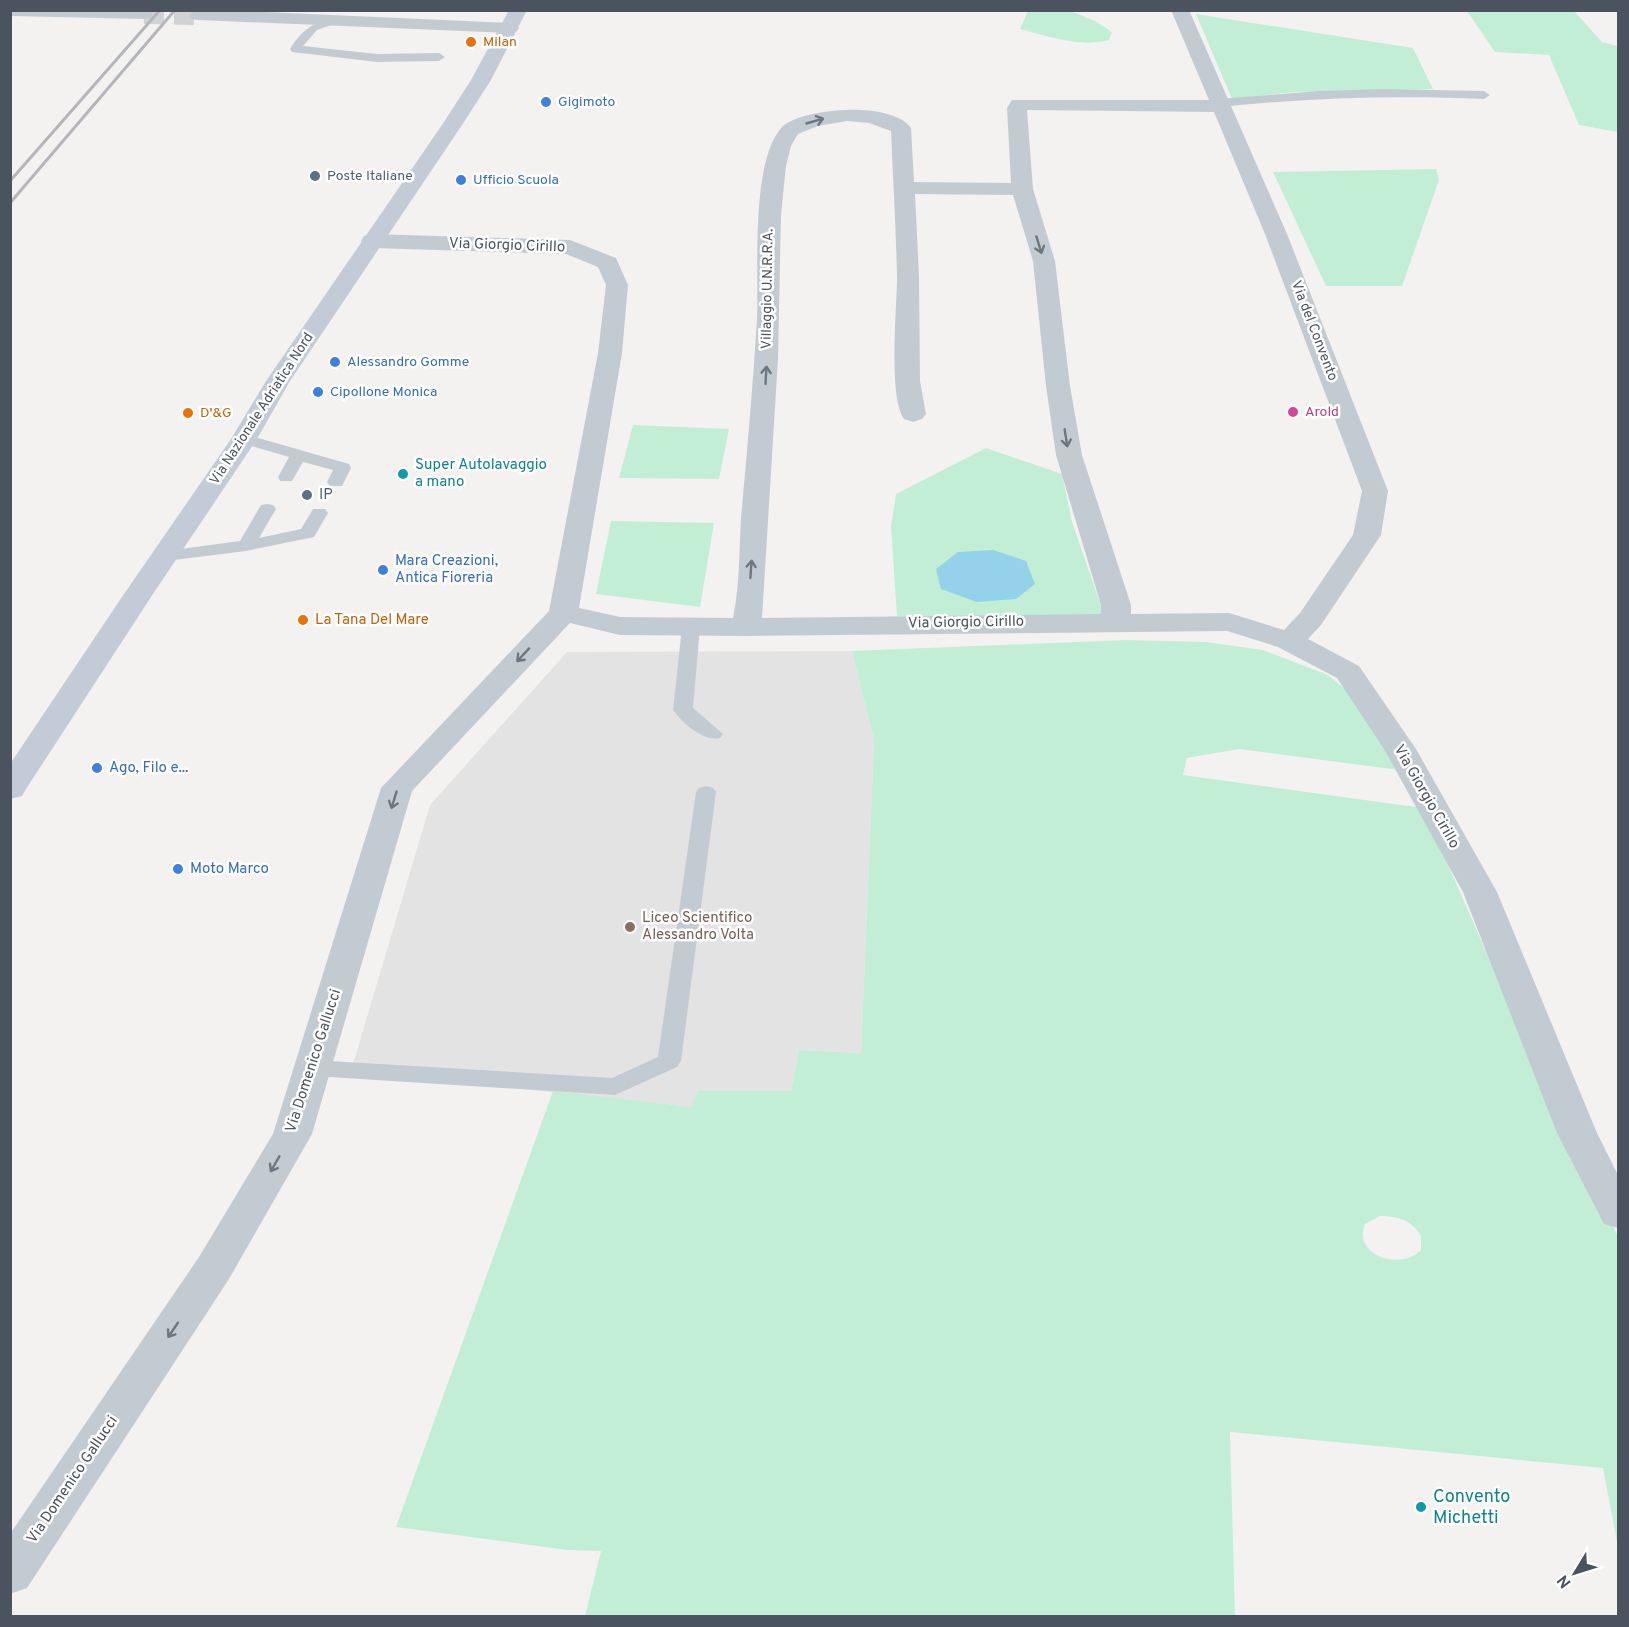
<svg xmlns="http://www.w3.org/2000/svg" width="1629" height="1627" font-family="Overpass,sans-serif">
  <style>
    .education { fill: #e4e3e3 }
    .green { fill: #c3eed6; fill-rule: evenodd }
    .water { fill: #93d2e8 }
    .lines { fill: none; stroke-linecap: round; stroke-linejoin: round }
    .minor-tunnel { stroke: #d1d2d4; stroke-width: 20; stroke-dasharray: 20 10; stroke-linecap: butt }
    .service { fill: #c3cbd2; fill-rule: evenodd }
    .minor { fill: #c3cbd2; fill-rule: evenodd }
    .secondary { fill: #c3ccd6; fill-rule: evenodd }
    .rail { stroke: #b4b6bb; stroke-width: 3 }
    .oneway { stroke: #6e7781 }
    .food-dot { fill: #e8710a; stroke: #fff; stroke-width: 2 }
    .shop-dot { fill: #3f7fe0; stroke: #fff; stroke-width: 2 }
    .service-dot { fill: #5c6f8a; stroke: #fff; stroke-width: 2 }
    .hotel-dot { fill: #d1479c; stroke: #fff; stroke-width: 2 }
    .culture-dot { fill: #0f9aa8; stroke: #fff; stroke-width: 2 }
    .education-dot { fill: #8d6e63; stroke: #fff; stroke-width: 2 }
    .labels { text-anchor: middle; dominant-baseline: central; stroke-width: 5; stroke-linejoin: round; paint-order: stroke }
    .far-food-label { font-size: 14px; fill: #c56008; stroke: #fff; text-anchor: start }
    .far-shop-label { font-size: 14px; fill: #366cbe; stroke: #fff; text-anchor: start }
    .far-service-label { font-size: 14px; fill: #4e5e75; stroke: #fff; text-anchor: start }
    .far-street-label { font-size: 14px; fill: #4a535e; stroke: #fff }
    .far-hotel-label { font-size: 14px; fill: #b23c85; stroke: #fff; text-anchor: start }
    .street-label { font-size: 15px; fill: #4a535e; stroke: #fff }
    .culture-label { font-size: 15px; fill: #0d838f; stroke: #fff; text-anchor: start }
    .service-label { font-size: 15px; fill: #4e5e75; stroke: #fff; text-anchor: start }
    .shop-label { font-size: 15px; fill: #366cbe; stroke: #fff; text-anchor: start }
    .food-label { font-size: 15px; fill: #c56008; stroke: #fff; text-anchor: start }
    .education-label { font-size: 15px; fill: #785e54; stroke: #fff; text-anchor: start }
    .near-culture-label { font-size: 18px; fill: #0d838f; stroke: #fff; text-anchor: start }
  </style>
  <rect width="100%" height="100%" fill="#f3f2f1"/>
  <!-- education -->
  <polygon class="education" points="852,651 874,740 861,1053 799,1050 791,1091 699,1091 693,1107 351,1071 430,805 567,652"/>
  <!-- green -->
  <g class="green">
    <path d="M1068,10l27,11 17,11 -3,8c-30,8 -60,-4 -89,-11l8,-18z"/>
    <polygon points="1467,11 1574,11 1602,42 1618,46 1618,132 1579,125 1549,55 1495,52"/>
    <polygon points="1196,14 1413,48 1433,89 1294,92 1232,99"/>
    <polygon points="1436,169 1439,180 1402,286 1326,286 1273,172"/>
    <polygon points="633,425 729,429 719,479 619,478"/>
    <polygon points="986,448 1062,474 1072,522 1105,617 897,616 891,526 896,494"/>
    <polygon points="611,521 714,523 700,607 596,594"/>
    <path d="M1126,640l80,2 57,8 65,25 35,29 43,67 -167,-22 -52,9 -4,17 240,33 141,321 54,107v311l-15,-79 -373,-36 5,184h-650l16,-65 -34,-1 -171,-23 157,-436 139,16 6,-16h93l8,-41 62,3 13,-313 -22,-89zM1380,1216c18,0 32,4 41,20v14c-19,21 -69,6 -56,-26z"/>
  </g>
  <!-- water -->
  <polygon class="water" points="993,550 1026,561 1035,584 1016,599 977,602 941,589 936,569 958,552"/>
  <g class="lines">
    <!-- minor-tunnel -->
    <polyline class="minor-tunnel" points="144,14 198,15"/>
    <!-- service -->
    <g class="service">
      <path d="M339,16l4,1v4l-26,9 -14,16 74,8 62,-1 6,4 -6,4 -62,1 -85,-10 -2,-3c13,-21 26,-28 49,-33z"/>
      <path d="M1384,89l100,2 6,4 -6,4c-89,-4 -177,-1 -265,8l-6,-4 6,-4 99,-8z"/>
      <polygon points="244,434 349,464 351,468 342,486 330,486 327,482 333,470 303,462 292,481 280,481 278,477 289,457 238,442 236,439"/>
      <polygon points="267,504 273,505 276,509 259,538 301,529 313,509 325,509 328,513 314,537 246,551 166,561 160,560 157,556 160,552 166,551 240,541 261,505"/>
      <path d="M691,621l7,2 2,4 -7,81 30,26 -3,4c-16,4 -38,-15 -47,-28l9,-83 2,-4z"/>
      <polygon points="706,786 713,788 716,792 681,1061 677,1067 615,1095 313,1076 304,1074 301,1068 304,1062 313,1060 612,1078 658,1057 696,792 699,788"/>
    </g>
    <!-- minor -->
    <g class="minor">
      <polygon points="10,10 151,10 153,14 150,18 144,19 10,16"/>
      <polygon points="219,10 510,23 516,24 519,28 516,32 510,33 198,20 192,19 189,15 195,10"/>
      <path d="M1171,10h18l98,224 101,257 -7,44 -60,90 -13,14 51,27 57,83 81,143 100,241 21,42v53l-14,-4 -47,-91 -94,-241 -79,-143 -47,-71 -59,-31 -51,-16 -481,5 -126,-1 -50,-12 -158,168 -100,343 -83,145 -202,309 -17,6v-60l189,-277 74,-123 108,-346 168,-177 49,-258 8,-68 -8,-18 -32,-13 -194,-6 -8,-2 -3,-5 3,-5 8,-2 198,6 46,18 12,27 -6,68 -43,255 41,9 113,1c7,-33 6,-67 8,-100 6,-66 12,-133 16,-199 2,-48 -7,-157 25,-192 12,-12 49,-17 65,-17 18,-1 53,2 64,18l3,54 97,1 -4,-75 5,-8h197zM1027,110l187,2 51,122 97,257 -9,44 -53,78 -16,17 -55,-17 -98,1v-9l-49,-150 -12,-69 -15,-125 -22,-72zM847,121l22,2 22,8c2,49 5,97 6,147 0,30 -9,119 7,141l9,3 9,-3 4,-5 -6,-33 -1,-105 -4,-82 98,1 20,66 13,125 10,69 45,150v9l-339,4 16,-259 3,-144 5,-49 5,-20 7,-12 20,-8z"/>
    </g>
    <!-- secondary -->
    <polygon class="secondary" points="509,10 527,10 491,80 464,122 290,381 257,439 151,597 26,789 22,796 10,799 10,764 124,594 231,439 266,381 444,122 471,80"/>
    <!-- rail -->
    <g class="rail">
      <polyline points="10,181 160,10"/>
      <polyline points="10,203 175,10"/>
    </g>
  </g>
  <!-- one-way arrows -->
  <defs><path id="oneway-shaft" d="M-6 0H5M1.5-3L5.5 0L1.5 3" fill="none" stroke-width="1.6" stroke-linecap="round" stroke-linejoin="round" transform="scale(1.5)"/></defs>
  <g class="oneway">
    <use href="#oneway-shaft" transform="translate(815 121) rotate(-16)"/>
    <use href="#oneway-shaft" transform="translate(1039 245) rotate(73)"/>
    <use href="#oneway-shaft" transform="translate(766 375) rotate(-87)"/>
    <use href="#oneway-shaft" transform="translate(1066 438) rotate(81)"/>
    <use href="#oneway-shaft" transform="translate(751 569) rotate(-86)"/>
    <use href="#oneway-shaft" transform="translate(523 655) rotate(133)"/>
    <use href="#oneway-shaft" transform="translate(394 800) rotate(107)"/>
    <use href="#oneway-shaft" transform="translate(275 1164) rotate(120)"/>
    <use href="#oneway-shaft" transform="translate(173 1330) rotate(124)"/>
  </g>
  <!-- markers -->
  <g class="food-dot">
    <circle cx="471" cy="42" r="6"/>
    <circle cx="188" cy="413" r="6"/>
    <circle cx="303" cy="620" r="6"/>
  </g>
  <g class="shop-dot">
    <circle cx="546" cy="102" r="6"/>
    <circle cx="461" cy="180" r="6"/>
    <circle cx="335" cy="362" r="6"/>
    <circle cx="318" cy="392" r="6"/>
    <circle cx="383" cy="570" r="6"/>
    <circle cx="97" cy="768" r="6"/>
    <circle cx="178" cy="869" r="6"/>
  </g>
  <g class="service-dot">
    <circle cx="315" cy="176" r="6"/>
    <circle cx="307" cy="495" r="6"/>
  </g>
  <circle class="hotel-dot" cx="1293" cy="412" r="6"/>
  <g class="culture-dot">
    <circle cx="403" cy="474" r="6"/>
    <circle cx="1421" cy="1507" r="6"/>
  </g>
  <circle class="education-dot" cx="630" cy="927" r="6"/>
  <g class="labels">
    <!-- far-food labels -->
    <g class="far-food-label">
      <text x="483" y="42">Milan</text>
      <text x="200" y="413">D'&amp;G</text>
    </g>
    <!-- far-shop labels -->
    <g class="far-shop-label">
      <text x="558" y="102">Gigimoto</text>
      <text x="473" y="180">Ufficio Scuola</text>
      <text x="347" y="362">Alessandro Gomme</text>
      <text x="330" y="392">Cipollone Monica</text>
    </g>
    <!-- far-service labels -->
    <g class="far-service-label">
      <text x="327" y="176">Poste Italiane</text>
    </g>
    <!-- far-street labels -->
    <g class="far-street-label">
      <text transform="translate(768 289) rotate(-89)">Villaggio U.N.R.R.A.</text>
      <text transform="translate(1314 331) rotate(69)">Via del Convento</text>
      <text transform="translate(262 409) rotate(-57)">Via Nazionale Adriatica Nord</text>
    </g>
    <!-- far-hotel labels -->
    <g class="far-hotel-label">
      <text x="1305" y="412">Arold</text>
    </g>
    <!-- street labels -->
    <g class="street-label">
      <text transform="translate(507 246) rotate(2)">Via Giorgio Cirillo</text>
      <text transform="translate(966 623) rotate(-1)">Via Giorgio Cirillo</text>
      <text transform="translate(1426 797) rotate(60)">Via Giorgio Cirillo</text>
      <text transform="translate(314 1061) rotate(-72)">Via Domenico Gallucci</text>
      <text transform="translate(73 1480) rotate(-56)">Via Domenico Gallucci</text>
    </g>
    <!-- culture labels -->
    <g class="culture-label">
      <text x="415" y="465">Super Autolavaggio<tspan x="415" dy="17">a mano</tspan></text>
    </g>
    <!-- service labels -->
    <g class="service-label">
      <text x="319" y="495">IP</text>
    </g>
    <!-- shop labels -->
    <g class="shop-label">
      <text x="395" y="561">Mara Creazioni,<tspan x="395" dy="17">Antica Fioreria</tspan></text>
      <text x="109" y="768">Ago, Filo e...</text>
      <text x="190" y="869">Moto Marco</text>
    </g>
    <!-- food labels -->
    <g class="food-label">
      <text x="315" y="620">La Tana Del Mare</text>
    </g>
    <!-- education labels -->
    <g class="education-label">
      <text x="642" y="918">Liceo Scientifico<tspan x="642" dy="17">Alessandro Volta</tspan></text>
    </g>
    <!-- near-culture labels -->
    <g class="near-culture-label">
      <text x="1433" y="1497">Convento<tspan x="1433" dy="21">Michetti</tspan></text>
    </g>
  </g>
  <!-- border -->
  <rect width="1629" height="1627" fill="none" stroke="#4a535e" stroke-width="24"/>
  <!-- north arrow -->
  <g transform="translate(1575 1573) rotate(232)" stroke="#ffffff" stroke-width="4.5" paint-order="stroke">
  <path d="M0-4.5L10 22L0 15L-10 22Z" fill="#4a535e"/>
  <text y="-9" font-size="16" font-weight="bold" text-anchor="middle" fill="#4a535e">N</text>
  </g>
</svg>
